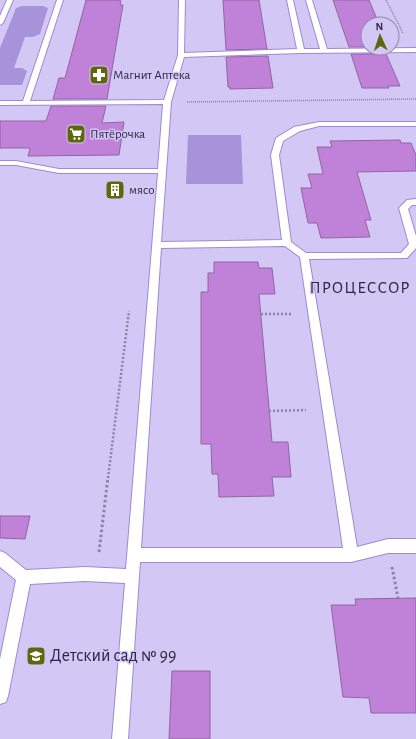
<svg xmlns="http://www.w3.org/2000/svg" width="416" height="739" font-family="'Alegreya Sans',sans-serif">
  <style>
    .green { fill: #a693da }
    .building { fill: #c081d8; stroke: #9165a2 }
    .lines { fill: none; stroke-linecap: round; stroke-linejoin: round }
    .service-casing { stroke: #9d8ad0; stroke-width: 2 }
    .path-far2 { stroke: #8c82a8; stroke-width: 1.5; stroke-dasharray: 1 1; stroke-linecap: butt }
    .path-far1 { stroke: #8c82a8; stroke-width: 2.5; stroke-dasharray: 2 2; stroke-linecap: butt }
    .path { stroke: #8c82a8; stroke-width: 3; stroke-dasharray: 2.5 2.5; stroke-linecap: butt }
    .service { fill: #fff; fill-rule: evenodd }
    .labels { text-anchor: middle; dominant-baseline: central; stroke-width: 3; stroke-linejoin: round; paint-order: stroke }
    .far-poi-label { font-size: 13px; fill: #2e2643; stroke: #d3c8f5; text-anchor: start }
    .quarter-label { font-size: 17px; letter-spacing: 1px; fill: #2e2643; stroke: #d3c8f5 }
    .near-poi-label { font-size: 18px; fill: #2e2643; stroke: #d3c8f5; text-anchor: start }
  </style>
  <rect width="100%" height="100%" fill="#d3c8f5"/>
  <!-- green -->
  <g class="green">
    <polygon points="22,6 43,6 48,8 40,34 33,37 25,37 14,68 22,68 27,71 22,85 0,85 0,48 16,8"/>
    <polygon points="188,135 241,135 243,184 186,184"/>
  </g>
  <!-- building -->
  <g class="building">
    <polygon points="86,0 119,0 121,1 120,5 123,5 107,99 53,99 59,78 65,78"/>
    <polygon points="223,0 259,0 267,49 226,50"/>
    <polygon points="333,0 369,0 379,24 368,24 368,47 349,47"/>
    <polygon points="351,54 386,54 400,86 388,86 389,88 362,88"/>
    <polygon points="268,56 273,88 230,89 230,87 228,87 226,57"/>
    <polygon points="51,106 106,106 102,123 124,122 119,155 28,156 30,148 0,148 0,121 46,121"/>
    <polygon points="400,140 401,143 411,143 416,155 416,171 357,172 371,220 365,220 370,237 321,238 317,223 308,223 301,188 312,188 308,174 323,174 317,147 332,147 330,141"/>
    <polygon points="214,262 258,262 259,268 272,268 275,294 259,294 272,442 288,442 291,477 272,477 274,496 219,497 218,474 212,474 211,444 201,444 201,292 208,292 208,273 214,273"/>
    <polygon points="0,516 30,516 25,539 0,538"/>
    <polygon points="416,598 416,713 371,713 369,698 343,697 331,605 356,605 355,599"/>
    <polygon points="172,671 210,671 210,739 169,739"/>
  </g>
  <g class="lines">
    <defs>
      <g id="service">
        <polygon points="7,0 13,0 3,23 0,25 0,16"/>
        <path d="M57,0h6l-33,101 134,-1 14,-45 1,-55h6l-1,53 113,-4 -10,-49h6l11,49h16l-14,-49h6l15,49 89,-1v4l-115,1 -117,4 -13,45 -10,140 121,-2 -11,-85 5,-17 18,-11 25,-5h97v4h-97l-19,5 -17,10 -4,14 12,87 15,11h95l8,-9 -10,-36 8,-8 9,-1v6h-4l-4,4 8,27v12l-9,10 -98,1 48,288 31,-8h28v14h-28l-37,9h-211l-12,177h-16l13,-156 -40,-2 -55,3 -22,112 -2,6 -6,2v-45l16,-79 -16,-13v-16l5,2 21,17 59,-3 41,2 32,-396h-99l-43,-8h-16v-4h16l43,8h99l5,-65 -163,1v-4h23zM285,246l15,11 43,291h-202l20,-300z"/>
      </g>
    </defs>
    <!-- service casing -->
    <use href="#service" class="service-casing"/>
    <!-- path-far2 -->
    <g class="path-far2">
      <polyline points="386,0 403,33"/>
      <polyline points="187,102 416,99"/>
    </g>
    <!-- path-far1 -->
    <g class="path-far1">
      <polyline points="261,314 292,314"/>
      <polyline points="269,411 306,410"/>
      <polyline points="108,478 129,311"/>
    </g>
    <!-- path -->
    <g class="path">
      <polyline points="99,552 108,477"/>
      <polyline points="392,567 398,598"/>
    </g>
    <!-- service -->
    <use href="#service" class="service"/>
  </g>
  <!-- icons -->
  <defs>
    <symbol id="pharmacy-square" viewBox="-11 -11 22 22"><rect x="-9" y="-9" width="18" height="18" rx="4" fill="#5e670b" stroke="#d3c8f5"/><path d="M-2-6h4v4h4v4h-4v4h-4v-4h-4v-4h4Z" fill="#fff"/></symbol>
    <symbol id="supermarket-square" viewBox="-11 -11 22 22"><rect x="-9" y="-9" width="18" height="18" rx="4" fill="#5e670b" stroke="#d3c8f5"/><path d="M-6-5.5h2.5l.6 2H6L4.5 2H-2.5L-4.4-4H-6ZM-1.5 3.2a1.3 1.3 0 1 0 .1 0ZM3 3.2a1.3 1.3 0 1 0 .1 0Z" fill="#fff"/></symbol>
    <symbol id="building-square" viewBox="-11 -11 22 22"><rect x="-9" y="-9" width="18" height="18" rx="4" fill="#5e670b" stroke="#d3c8f5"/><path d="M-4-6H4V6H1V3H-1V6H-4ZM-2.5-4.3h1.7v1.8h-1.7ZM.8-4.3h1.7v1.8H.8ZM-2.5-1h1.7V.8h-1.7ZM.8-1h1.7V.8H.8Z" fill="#fff"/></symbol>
    <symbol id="school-square" viewBox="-11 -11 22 22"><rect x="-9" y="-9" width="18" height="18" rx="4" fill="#5e670b" stroke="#d3c8f5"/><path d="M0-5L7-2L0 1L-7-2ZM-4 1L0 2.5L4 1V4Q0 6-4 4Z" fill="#fff"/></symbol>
  </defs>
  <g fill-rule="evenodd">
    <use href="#pharmacy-square" x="88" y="64" width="22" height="22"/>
    <use href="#supermarket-square" x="65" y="123" width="22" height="22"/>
    <use href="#building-square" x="104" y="179" width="22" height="22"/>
    <use href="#school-square" x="25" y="645" width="22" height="22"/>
  </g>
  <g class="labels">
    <!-- far-poi labels -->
    <g class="far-poi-label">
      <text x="113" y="75">Магнит Аптека</text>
      <text x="90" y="134">Пятёрочка</text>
      <text x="129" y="190">мясо</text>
    </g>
    <!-- quarter labels -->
    <g class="quarter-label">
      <text x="360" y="287">ПРОЦЕССОР</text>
    </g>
    <!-- near-poi labels -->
    <g class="near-poi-label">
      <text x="50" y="656">Детский сад № 99</text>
    </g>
  </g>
  <!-- north arrow -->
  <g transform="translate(380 36) rotate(357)"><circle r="19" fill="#d3c8f5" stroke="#9187ae"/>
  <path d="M0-3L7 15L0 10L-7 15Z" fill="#5e670b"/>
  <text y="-6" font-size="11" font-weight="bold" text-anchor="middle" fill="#2e2643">N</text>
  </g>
</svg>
